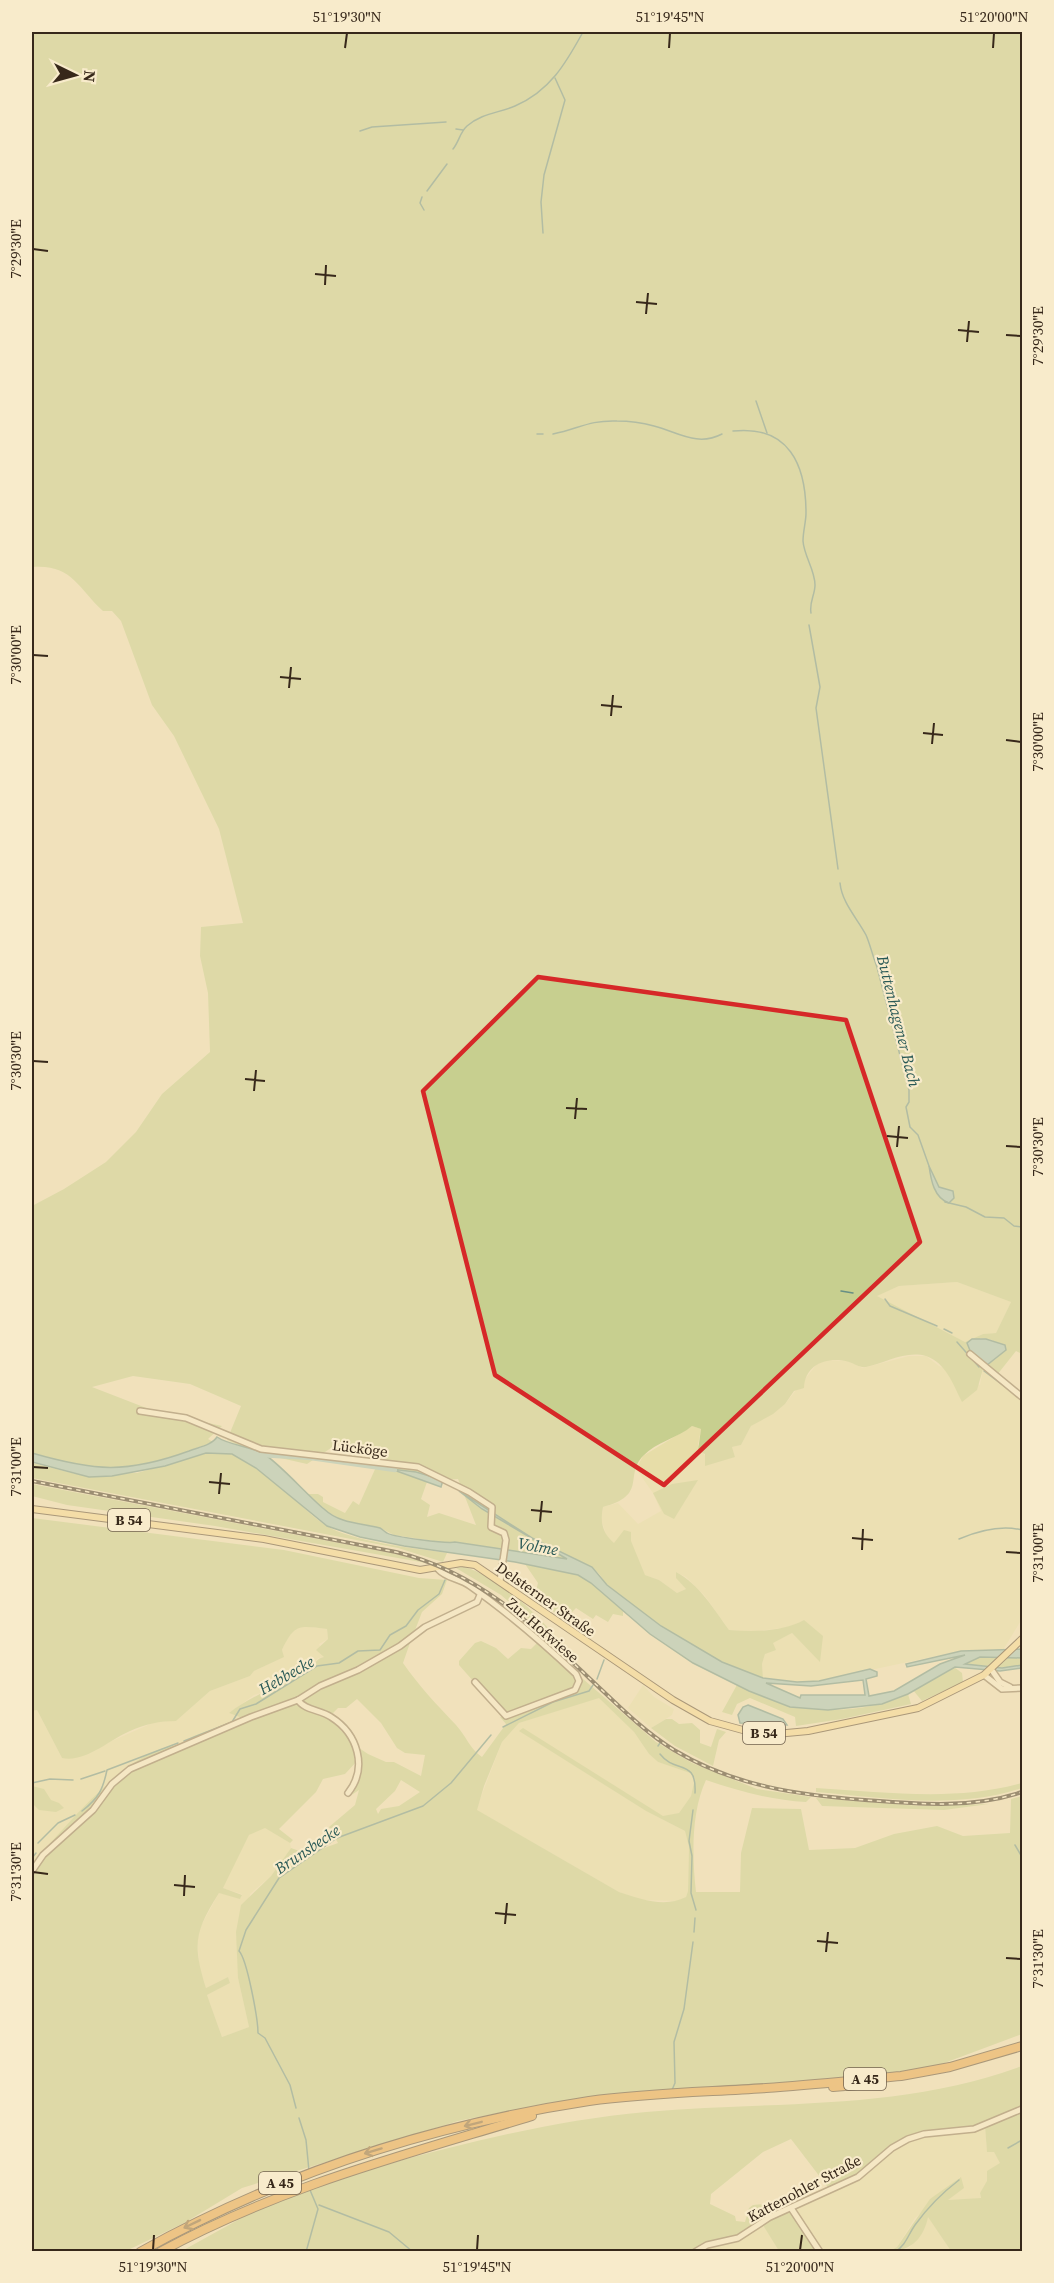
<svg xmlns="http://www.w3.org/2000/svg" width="1054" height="2283" font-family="'Source Serif 4',serif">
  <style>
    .farmland { fill: #e7dda8 }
    .green { fill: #c7cf8f; fill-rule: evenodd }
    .water { fill: #a0c1b8; stroke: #678f85; stroke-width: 1.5; fill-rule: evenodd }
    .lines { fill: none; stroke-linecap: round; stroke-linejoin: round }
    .stream { stroke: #678f85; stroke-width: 1.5 }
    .canal { stroke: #a0c1b8; stroke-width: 4.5 }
    .minor-casing { stroke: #897154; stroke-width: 8 }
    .major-casing { stroke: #563e29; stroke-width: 8 }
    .highway-casing { stroke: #563e29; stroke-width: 10 }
    .minor { stroke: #fbeecf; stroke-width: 5 }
    .major { stroke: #f8d88f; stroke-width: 6 }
    .highway { stroke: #e8a144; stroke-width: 8 }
    .rail-casing { stroke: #37281a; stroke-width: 4 }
    .rail { stroke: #f8ebcb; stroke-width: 1.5; stroke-dasharray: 4.5; stroke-linecap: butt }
    .oneway { stroke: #875e2d }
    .marked { fill: none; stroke: #d62828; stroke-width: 4.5; stroke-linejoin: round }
    .ticks { fill: none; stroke: #37281a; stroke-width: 2 }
    .labels { text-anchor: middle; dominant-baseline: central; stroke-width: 4.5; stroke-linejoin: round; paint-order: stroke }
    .shield { fill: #f8ebcb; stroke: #71624f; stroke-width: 1.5 }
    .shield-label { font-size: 14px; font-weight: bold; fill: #37281a }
    .street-label { font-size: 15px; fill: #37281a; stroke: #f8ebcb }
    .water-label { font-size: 16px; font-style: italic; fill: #285855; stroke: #f8ebcb }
    .neatline { fill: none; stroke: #37281a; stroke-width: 2 }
    .ticks-label { font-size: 15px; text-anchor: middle; fill: #37281a }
  </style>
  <rect width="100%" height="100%" fill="#f1e1bb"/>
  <!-- farmland -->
  <g class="farmland">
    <polygon points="957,1282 1011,1302 996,1333 983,1334 965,1342 876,1296 899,1286"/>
    <polygon points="909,1356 926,1356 939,1366 980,1385 983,1369 1022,1396 1022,1619 1003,1650 955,1652 819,1681 797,1682 763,1678 762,1664 765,1654 772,1643 792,1633 820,1661 804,1620 790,1627 750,1632 729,1630 705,1596 686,1577 676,1572 677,1578 686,1589 677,1593 659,1580 645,1575 607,1537 601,1519 603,1507 618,1503 638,1524 661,1511 653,1493 636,1469 643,1456 692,1426 701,1429 698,1445 707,1459 735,1457 732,1447 741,1445 751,1426 785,1404 817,1364 827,1360 847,1361 863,1368"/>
    <polygon points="300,1626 327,1629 328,1639 319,1644 325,1657 318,1658 310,1668 288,1678 273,1689 254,1695 229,1713 243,1719 131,1764 100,1790 32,1864 32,1711 37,1710 62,1758 105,1744 157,1721 176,1721 210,1691 250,1676 254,1671 283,1657 282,1650 286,1641 294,1630"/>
    <polygon points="643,1685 654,1697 674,1709 672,1715 651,1728 628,1708"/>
    <polygon points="599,1697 634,1732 649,1754 658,1762 690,1773 695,1778 691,1796 679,1813 663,1817 523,1729 520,1731 646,1811 685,1831 689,1847 688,1891 686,1897 680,1901 641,1900 619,1892 476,1810 502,1742 519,1723"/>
    <polygon points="264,1827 290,1843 291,1848 271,1876 250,1894 238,1978 249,2027 222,2037 207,1995 230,1983 228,1977 206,1988 199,1966 197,1933 219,1893 241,1898 242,1894 222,1888 249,1835"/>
    <polygon points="985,2126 987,2152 994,2152 1001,2163 980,2193 981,2199 947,2200 963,2188 960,2177 915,2218 897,2247 890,2251 820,2251 791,2208 802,2204 908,2139"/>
    <polygon points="928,2216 951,2251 903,2252 910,2247"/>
    <polygon points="762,2222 779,2251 695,2252"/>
  </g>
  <!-- green -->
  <g class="green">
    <path d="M32,32h990v1322l-6,-3 -19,24 -14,-6 -6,21 -15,12c-9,-18 -16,-39 -36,-46 -20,-6 -41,7 -60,11 -6,1 -11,-3 -17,-5 -21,-6 -44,2 -45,26l-10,3 -9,13 -12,10 -22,12 -10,19 -9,2 3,10 -30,9v-12l-7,-3 3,-22 -9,-3c-14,12 -36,16 -49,30 -19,20 5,39 -40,51 -3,14 -1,26 11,36l10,-13 7,2v9l14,34 14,5 18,13 9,-4 -10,-11v-6c24,13 37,36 53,58 25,2 52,2 75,-10l19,16 -3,26 -28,-29 -19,10 3,7 -11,4 -3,10 1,14c-58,-16 -107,-55 -154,-92 -4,-3 -6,-7 -9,-11 -8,-10 -20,-14 -31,-18l-1,3 -14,-1 -160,-24 -14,-7 -36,-7 -18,-10 -18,-17h10l5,3v5l22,11 8,-12 6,4 17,-38 -2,-14 -34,-11 -33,22 -53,-12 -27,-12 14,-34 -51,-22 -57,-8 -41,11 62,24 68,15 -14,13 5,3c-40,15 -84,31 -127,25 -19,-2 -37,-9 -54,-14v-247l32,-17 42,-27 30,-30 26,-38 48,-42 -2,-59 -8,-37 1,-29 42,-4 -24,-94 -45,-93 -22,-31 -31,-84 -9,-10h-9c-26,-24 -31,-47 -71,-44zM957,1282l54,20 -15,31 -13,1 -18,8 -88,-46 22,-10zM980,1338l12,2 14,10c-6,4 -13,14 -22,15zM393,1470c22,0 42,11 65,9l18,46 -37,-12 -12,4 3,-12 -9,-6 6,-17z"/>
    <path d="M215,1451c46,4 75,50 110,74 27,17 89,23 122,28l-4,9 -45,-14 -366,-70v-15l44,11 61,-1z"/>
    <polygon points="698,1480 674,1519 664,1514 653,1493 672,1484"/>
    <polygon points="32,1484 396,1554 432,1564 215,1526 67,1505 32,1496"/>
    <path d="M32,1518l252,32 135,28 28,2 -5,14 -20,18 -8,21 -16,12 -102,54 4,8 28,10 28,29 12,8 18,8h8l27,14 4,-21 -20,-2 -8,-5 -16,-25 -24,-24 -11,9h-8l-7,7 -30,-14 110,-61 -8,23c16,23 34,42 53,62 10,11 14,24 26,32l24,-33 -6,-7 4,-1 -45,-51v-4l16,-18 6,-2 15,7 12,11 13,-11 10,1 8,-8 117,101 36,21 65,26 54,8 -5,5c-35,-2 -68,-11 -100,-22 -15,32 -14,77 -10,112h44l1,-39 11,-45 49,1 8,41 46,-2 39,-14 43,-8 26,10 47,-3 1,-34 11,-3v238l-83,31 -69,12 -256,18 -66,8 -90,18 -216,67 -56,34 -60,29h-94v-387c31,-34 101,-122 149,-118 17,-18 41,-15 61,-28l-13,-5c19,-15 40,-22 59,-35 7,-5 16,-6 22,-10 6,-5 6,-9 14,-11l-8,-7 12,-11 -1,-10c-28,-3 -32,-6 -45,21l2,7 -30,14 -4,5 -40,15 -34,30c-17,0 -30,3 -46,10 -21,9 -45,32 -68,27l-25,-48 -5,1zM599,1698l35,34 15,22 9,8 32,11 5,5 -4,18 -12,17 -16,3 -140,-88 -4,3 127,80 39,20 4,16 -1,44 -2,6c-21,11 -46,2 -67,-5l-142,-82 7,-24 18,-44 17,-19zM359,1759l-2,22 -9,12 2,3 9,-6 -4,15 -26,22 9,16 -30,11 -17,-6 -20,28 -30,29 -5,27 2,46 11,49 -27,10 -15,-42 23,-12 -2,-6 -22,11c-14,-44 -11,-57 13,-95l21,6 2,-4 -19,-7 26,-53 16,-7 25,15 3,-3 -14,-11 37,-37 7,-13 22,-5zM401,1780l19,12 -21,14 -18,3 -3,5 -2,-5 19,-18z"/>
    <polygon points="525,1564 572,1573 585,1578 623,1611 623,1616 613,1614 608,1622 596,1615 593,1619 576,1608 565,1619 534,1599 538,1583"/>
    <path d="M464,1567c41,11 84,58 109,90l-72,-62 -45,-27z"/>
    <polygon points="994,1656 1022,1658 1022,1665 1002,1668 965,1664 980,1657"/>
    <polygon points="954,1667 962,1673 963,1682 922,1701 913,1690"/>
    <path d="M738,1683c47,32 119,35 170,11l3,10 -69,15 -46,7 -1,-9 -45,-19 -13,6 -5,11 -10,-3z"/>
    <polygon points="666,1719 672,1719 679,1724 692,1723 700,1730 700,1743 711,1747 717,1729 726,1732 719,1740 713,1766 675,1746 651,1728"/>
    <path d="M1022,1783v5c-67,22 -137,10 -206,4v-4c70,4 139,14 206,-5z"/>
    <polygon points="32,1786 44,1789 51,1800 59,1803 64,1808 56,1812 39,1810 32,1803"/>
    <polygon points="816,1798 921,1806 989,1804 944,1810 822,1806"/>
    <path d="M1022,2066v185h-71l-23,-34c-4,20 -16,34 -38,34l7,-4 33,-48 31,-22 3,11 -16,12 33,-2 -1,-5 7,-12v-10l13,-8 -6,-11h-7l-2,-26 -51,7 -32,9 -40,31 -32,17 -39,-51 -28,13 -52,42 -1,10 25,12 1,5 9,1 4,-14 4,-3 33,-3 34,49h-41l-18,-29 -20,14 -46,16h-515c36,-19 71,-41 108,-57 32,-14 67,-21 100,-31 84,-23 170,-44 258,-52 125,-11 256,-1 376,-46z"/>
  </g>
  <!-- water -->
  <g class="water">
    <path d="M929,1166l10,21 14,4 1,7 -5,5c-15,-5 -18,-23 -20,-37z"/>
    <polygon points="972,1339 986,1339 1005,1345 1006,1350 987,1365 971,1353 967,1343"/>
    <path d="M217,1437c11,8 36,10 47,17 16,10 43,41 60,55 16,15 37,14 56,19 2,1 5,4 7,5 6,4 61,11 68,9l112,17 -85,-50 -23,-18 73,47 60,29 15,18 54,41 61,36 41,16 34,4 22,-1 51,-12 7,3v4l-11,3 3,17 25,-5 46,-27 25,-9 -58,12 -1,-3 55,-13 61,-2v9l-42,-1 -15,7 37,4 20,-3v3l-22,3 -45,-4 -47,27 -26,10 -54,6 -38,-3 -41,-16 -56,-28 -43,-29 -59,-51 -13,-8 -63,-13 -111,-16 -44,-9 -33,-11 -71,-58 -24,-14 -26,-1 -41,13 -53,10 -23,1 -57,-15v-9c62,18 94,21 157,-2 10,-4 23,-6 28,-14zM863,1680l2,15h-64l-1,3 -34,-15 45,3z"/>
    <polygon points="391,1469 416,1472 443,1480 441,1487"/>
    <polygon points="748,1705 783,1719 787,1725 740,1723 738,1715 743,1707"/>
  </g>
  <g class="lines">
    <!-- stream -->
    <g class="stream">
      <polyline points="456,129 463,130"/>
      <polyline points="360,131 372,127 446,122"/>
      <path d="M453,149c6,-7 7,-17 14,-23 15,-13 32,-13 48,-20 35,-15 51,-43 68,-74"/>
      <polyline points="427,191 447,164"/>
      <polyline points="422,197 420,203 424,210"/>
      <polyline points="543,233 541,202 544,175 565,100 555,78"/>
      <polyline points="756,401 767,433"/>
      <path d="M733,431c56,-6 73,34 73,82 0,9 -3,18 -3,28 1,15 12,29 12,44 0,10 -6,17 -4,28"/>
      <polyline points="537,434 543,434"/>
      <path d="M553,434c26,-5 35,-14 64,-13 12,0 26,2 37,5 24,6 43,21 68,8"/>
      <polyline points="809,625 820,687 816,708 838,869"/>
      <path d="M840,883c2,20 17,35 26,52 4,9 7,22 11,32l32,123v12l-3,5 4,20 8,8 11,31"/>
      <polyline points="945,1202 966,1207 985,1217 1004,1218 1014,1226 1022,1227"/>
      <polyline points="841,1291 853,1293"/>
      <polyline points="885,1299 890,1306 937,1326"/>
      <polyline points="944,1329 952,1333"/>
      <polyline points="957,1342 979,1367"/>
      <polyline points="984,1371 1012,1392"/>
      <path d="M959,1539c19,-8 43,-14 63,-9"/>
      <polyline points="597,1679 604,1660"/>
      <polyline points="503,1727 553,1702 589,1691 593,1685"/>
      <polyline points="184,1741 232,1722 240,1709 256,1704 317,1666 339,1663 358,1651 380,1650 390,1635 406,1626 418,1610 439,1594 445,1580"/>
      <polyline points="658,1746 660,1743"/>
      <path d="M660,1754c15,20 37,4 35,39"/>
      <polyline points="81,1779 105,1771"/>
      <polyline points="32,1783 50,1779 73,1780"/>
      <polyline points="693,1810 689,1841 692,1856 691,1893 696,1910"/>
      <path d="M82,1811c17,-13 21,-22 25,-41l71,-27"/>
      <polyline points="38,1843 58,1823 75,1815"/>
      <polyline points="1015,1845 1022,1857"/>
      <polyline points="32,1858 36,1853"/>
      <polyline points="694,1932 695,1918"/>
      <polyline points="672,2090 675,2083 674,2042 684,2009 693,1942"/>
      <path d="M296,2108l-6,-23 -25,-47 -7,-5c0,-14 -11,-74 -19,-82l7,-21 33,-52 58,-40 86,-32 28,-23 40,-48"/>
      <polyline points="299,2118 306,2140 309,2171"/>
      <polyline points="1008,2148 1022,2140"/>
      <polyline points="319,2205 389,2232 413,2252"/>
      <polyline points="306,2252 318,2209 310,2190"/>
      <path d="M895,2252c11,-7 13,-17 20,-27 13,-18 27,-32 44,-45"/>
    </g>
    <!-- canal -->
    <polyline class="canal" points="260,1455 311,1458 395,1470"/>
    <defs>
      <g id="minor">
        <polyline points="970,1354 1022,1397"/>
        <polyline points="140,1411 186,1418 261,1449 418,1467 469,1492 492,1507 491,1527 504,1533 506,1540 500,1581"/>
        <path d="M438,1569c9,10 21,9 32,17 37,26 73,57 106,88l3,7 -4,9 -69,26 -31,-34"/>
        <polyline points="991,1669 1000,1682 1010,1687"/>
        <polyline points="984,1675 1002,1689 1022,1688"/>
        <path d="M298,1700c6,10 23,10 33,17 27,17 37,51 17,76"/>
        <polyline points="32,1871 43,1855 93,1810 112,1784 130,1769 251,1717 298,1700 320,1686 358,1670 400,1646 425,1627 477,1602 480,1595"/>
        <polyline points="791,2208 820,2252"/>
        <polyline points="695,2252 707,2245 738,2238 770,2217 858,2177 892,2148 908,2139 924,2134 974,2129 1022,2109"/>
      </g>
      <polyline id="major" points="32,1509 264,1539 420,1570 461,1563 475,1565 673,1700 710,1721 750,1732 776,1734 808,1731 918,1708 984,1675 1022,1639"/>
      <g id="highway">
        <polyline points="833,2087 869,2084"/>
        <path d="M140,2252c140,-78 291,-127 449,-151 58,-8 118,-9 177,-13 45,-3 90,-8 135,-12l49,-9 72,-21"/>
        <path d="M160,2252c122,-66 241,-96 372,-136"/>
      </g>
    </defs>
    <!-- minor casing -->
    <use href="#minor" class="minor-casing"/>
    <!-- major casing -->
    <use href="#major" class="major-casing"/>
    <!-- highway casing -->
    <use href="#highway" class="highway-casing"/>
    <!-- minor -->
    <use href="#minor" class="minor"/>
    <!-- major -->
    <use href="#major" class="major"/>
    <!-- highway -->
    <use href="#highway" class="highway"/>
    <defs>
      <path id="rail" d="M32,1481l364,71c87,21 145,81 208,140 22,21 44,42 70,58 60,36 123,45 191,50 53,4 106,9 157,-8"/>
    </defs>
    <!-- rail casing -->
    <use href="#rail" class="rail-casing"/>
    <!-- rail -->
    <use href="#rail" class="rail"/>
  </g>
  <!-- one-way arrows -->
  <defs><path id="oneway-shaft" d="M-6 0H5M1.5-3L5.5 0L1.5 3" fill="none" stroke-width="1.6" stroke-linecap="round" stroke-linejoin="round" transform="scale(1.5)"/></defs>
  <g class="oneway">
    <use href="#oneway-shaft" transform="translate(473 2124) rotate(166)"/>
    <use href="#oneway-shaft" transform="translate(373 2151) rotate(163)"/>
    <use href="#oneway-shaft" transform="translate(192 2224) rotate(154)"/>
  </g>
  <!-- marked area -->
  <path d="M0 0H1054V2283H0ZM538,977l308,43 74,222 -256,243 -169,-110 -72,-284z" fill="#f1e1bb" fill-opacity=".55" fill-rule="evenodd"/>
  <path class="marked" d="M538,977l308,43 74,222 -256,243 -169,-110 -72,-284z"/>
  <!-- ticks -->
  <path class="ticks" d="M345,48l2,-15M669,48l1,-15M993,48l1,-15M33,249l15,2M315,274l21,2M325,285l1,-20M636,302l21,2M646,314l2,-21M958,330l21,2M1006,335l15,1M967,342l2,-21M33,655l15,1M280,677l21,2M289,688l2,-21M601,705l21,2M611,716l2,-21M923,733l20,2M1006,740l15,2M932,744l2,-21M33,1061l15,1M245,1079l20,2M254,1091l2,-21M566,1108l21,1M575,1119l2,-21M887,1136l21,2M1006,1146l15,1M897,1147l2,-21M33,1467l15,1M209,1482l21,2M219,1494l2,-21M531,1510l21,2M540,1522l2,-21M852,1538l21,2M862,1550l1,-21M1006,1552l15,1M33,1872l15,2M174,1885l21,2M184,1896l1,-21M495,1913l21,2M505,1924l2,-21M817,1941l21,2M826,1952l2,-20M1006,1958l15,1M153,2250l1,-15M477,2250l1,-15M800,2250l2,-15"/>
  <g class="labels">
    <!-- shield labels -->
    <g class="shield">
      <rect x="108" y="1509" width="42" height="22" rx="4.5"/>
      <rect x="743" y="1722" width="42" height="22" rx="4.5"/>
      <rect x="844" y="2068" width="42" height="22" rx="4.5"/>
      <rect x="259" y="2172" width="42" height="22" rx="4.5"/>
    </g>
    <g class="shield-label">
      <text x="129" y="1520">B 54</text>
      <text x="764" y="1733">B 54</text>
      <text x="865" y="2079">A 45</text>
      <text x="280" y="2183">A 45</text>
    </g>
    <!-- street labels -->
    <g class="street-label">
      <text transform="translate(360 1448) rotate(7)">Lücköge</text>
      <text transform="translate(546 1599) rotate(35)">Delsterner Straße</text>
      <text transform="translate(543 1630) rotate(41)">Zur Hofwiese</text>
      <text transform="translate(804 2188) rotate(-28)">Kattenohler Straße</text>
    </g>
    <!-- water labels -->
    <g class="water-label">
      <text transform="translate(899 1021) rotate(76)">Buttenhagener Bach</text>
      <text transform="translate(538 1546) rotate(10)">Volme</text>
      <text transform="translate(286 1675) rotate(-30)">Hebbecke</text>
      <text transform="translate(307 1849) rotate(-34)">Brunsbecke</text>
    </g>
  </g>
  <!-- border -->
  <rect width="1054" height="2283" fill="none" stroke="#f8ebcb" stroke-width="66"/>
  <!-- north arrow -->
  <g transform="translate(75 75) rotate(95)" stroke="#f8ebcb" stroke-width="4.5" paint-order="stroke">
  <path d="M0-4.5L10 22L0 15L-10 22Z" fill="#37281a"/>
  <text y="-9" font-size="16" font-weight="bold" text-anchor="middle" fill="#37281a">N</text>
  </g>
  <rect x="33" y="33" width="988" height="2217" class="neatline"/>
  <g class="ticks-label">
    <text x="347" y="22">51°19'30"N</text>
    <text x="670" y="22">51°19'45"N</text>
    <text x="994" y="22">51°20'00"N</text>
    <text transform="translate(16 249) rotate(-90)" y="5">7°29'30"E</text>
    <text transform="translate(1038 336) rotate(-90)" y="5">7°29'30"E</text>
    <text transform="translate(16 655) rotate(-90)" y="5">7°30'00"E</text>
    <text transform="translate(1038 742) rotate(-90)" y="5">7°30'00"E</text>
    <text transform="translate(16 1061) rotate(-90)" y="5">7°30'30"E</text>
    <text transform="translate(1038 1147) rotate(-90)" y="5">7°30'30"E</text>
    <text transform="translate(16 1467) rotate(-90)" y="5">7°31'00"E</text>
    <text transform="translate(1038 1553) rotate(-90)" y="5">7°31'00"E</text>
    <text transform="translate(16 1872) rotate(-90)" y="5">7°31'30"E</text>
    <text transform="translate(1038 1959) rotate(-90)" y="5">7°31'30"E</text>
    <text x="153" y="2272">51°19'30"N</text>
    <text x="477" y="2272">51°19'45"N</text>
    <text x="800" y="2272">51°20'00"N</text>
  </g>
</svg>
